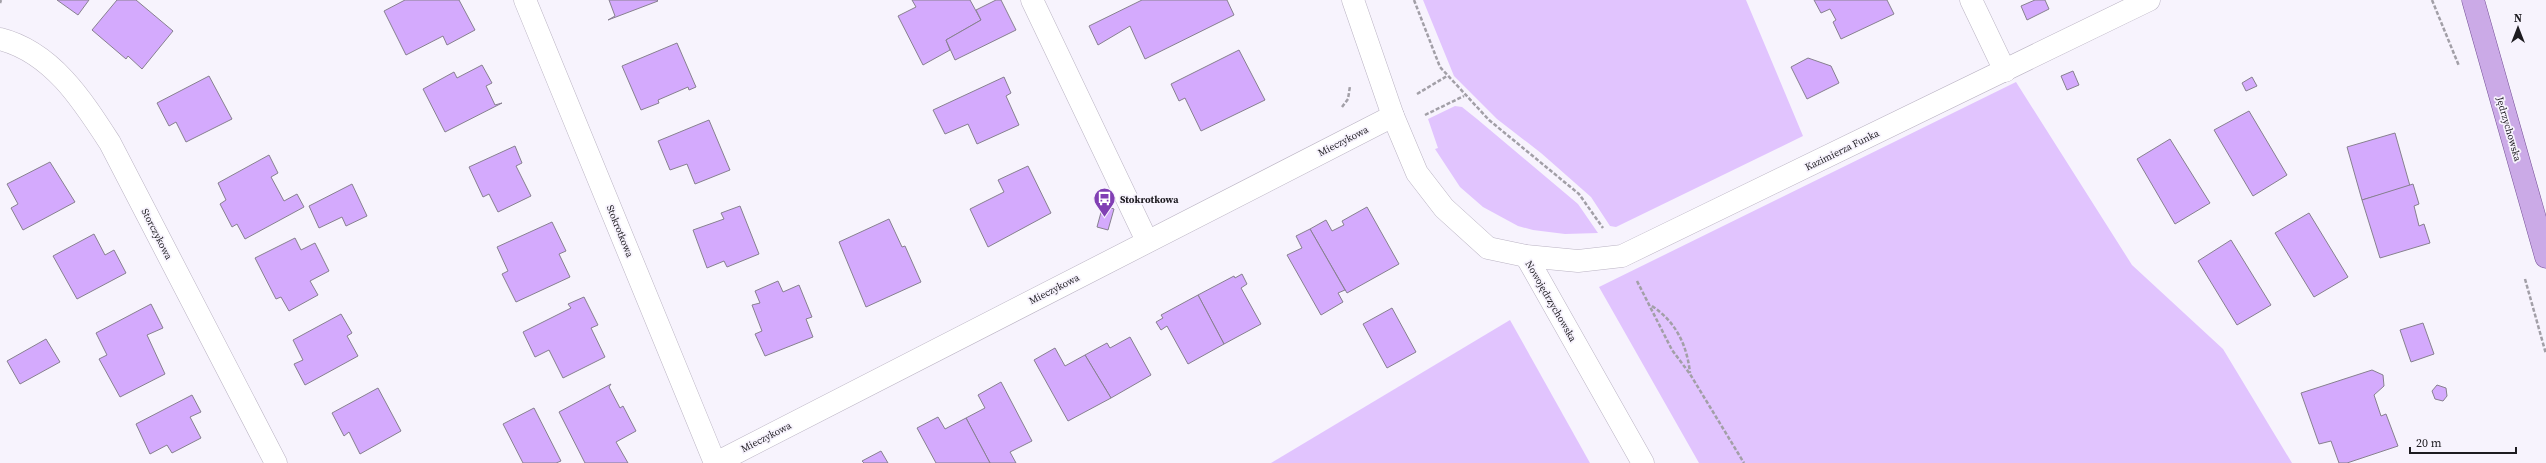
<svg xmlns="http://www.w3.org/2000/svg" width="2546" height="463" font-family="'Source Serif 4',serif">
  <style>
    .green { fill: #e1c4fe }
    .building { fill: #d4aafd; stroke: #87808f }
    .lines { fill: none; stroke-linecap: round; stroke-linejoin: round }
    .minor-casing { stroke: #bab3c3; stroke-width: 23 }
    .major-casing { stroke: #775397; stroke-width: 23 }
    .path { stroke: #a29fa7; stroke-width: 2.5; stroke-dasharray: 4 2; stroke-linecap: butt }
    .minor { stroke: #fff; stroke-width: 22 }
    .major { stroke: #cbaae7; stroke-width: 22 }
    .labels { text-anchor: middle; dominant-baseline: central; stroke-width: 3.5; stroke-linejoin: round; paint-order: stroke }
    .street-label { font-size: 10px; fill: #1d1b20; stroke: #f7f3fd }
    .poi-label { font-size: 10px; font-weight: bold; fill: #1d1b20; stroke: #f7f3fd; text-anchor: start }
  </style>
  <rect width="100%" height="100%" fill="#f7f3fd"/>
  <!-- green -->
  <g class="green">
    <polygon points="1423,0 1746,0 1803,136 1616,227 1610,226 1591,197 1541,153 1497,119 1454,76"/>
    <polygon points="2016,82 2132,265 2223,349 2292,463 1699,463 1599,287"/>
    <polygon points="1455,106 1462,107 1477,119 1578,204 1598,233 1565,234 1533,230 1518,226 1483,207 1460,187 1435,149 1438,148 1428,119"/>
    <polygon points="1510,320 1590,463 1271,463"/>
  </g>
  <!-- building -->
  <g class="building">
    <polygon points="57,0 89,0 78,15"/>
    <polygon points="117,0 136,0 173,31 142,69 128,56 126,59 92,30"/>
    <polygon points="405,0 459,0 475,30 447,45 443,36 406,55 384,11"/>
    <polygon points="609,0 657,0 658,1 608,20 615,16"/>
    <polygon points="912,0 970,0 981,20 946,40 950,50 923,65 898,16 916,7"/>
    <polygon points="996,0 1001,0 1016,30 955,60 946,40 981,20 976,10"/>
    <polygon points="1142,0 1227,0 1234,15 1145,59 1130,26 1098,45 1089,26"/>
    <polygon points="1814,0 1887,0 1894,14 1841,39 1833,22 1836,20 1830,9 1821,13"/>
    <polygon points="2035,0 2045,0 2049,9 2027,20 2021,6"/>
    <polygon points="677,43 696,87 689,90 688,87 658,100 659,103 641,110 622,66"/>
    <polygon points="1239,50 1265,100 1201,131 1185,98 1179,101 1171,84"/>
    <polygon points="1808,58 1831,66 1839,83 1807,99 1791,67"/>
    <polygon points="482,65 492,83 486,86 495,105 502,103 445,132 423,89 454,72 457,78"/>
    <polygon points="2073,71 2079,85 2067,90 2061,76"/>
    <polygon points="209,76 232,119 186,142 176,122 169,126 157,103"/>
    <polygon points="1004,77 1011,93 1006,96 1019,125 977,144 968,124 945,134 933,110"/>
    <polygon points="2252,77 2257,86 2246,91 2242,83"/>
    <polygon points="2249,111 2287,175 2253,196 2214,130"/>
    <polygon points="709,120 730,170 695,184 687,164 670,170 658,141"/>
    <polygon points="2395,133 2410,186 2362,200 2347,147"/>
    <polygon points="2170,139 2210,203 2175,224 2137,159"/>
    <polygon points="515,146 522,163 516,166 531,196 498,212 489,194 483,197 469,167"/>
    <polygon points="269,155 278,173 271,177 284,201 297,194 304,207 245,239 237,224 232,227 220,204 226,200 218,183"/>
    <polygon points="50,162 75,202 23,230 11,208 18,204 7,184"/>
    <polygon points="1028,166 1051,213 988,247 970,209 1004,192 998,180"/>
    <polygon points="352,184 367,216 346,226 342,217 319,228 309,206"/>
    <polygon points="2413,184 2419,204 2414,206 2419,226 2424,224 2430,243 2380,258 2362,200"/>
    <polygon points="1103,205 1114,209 1108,230 1097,227"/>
    <polygon points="740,206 759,254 727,267 724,261 707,268 693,230 724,219 721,213"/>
    <polygon points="1367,207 1399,264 1347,293 1310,229 1326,220 1332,231 1344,225 1342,221"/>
    <polygon points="2309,213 2348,277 2314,297 2275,233"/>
    <polygon points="889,219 902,247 905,246 921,282 866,307 839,242"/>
    <polygon points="552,222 566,251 559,254 570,277 516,302 502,274 508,271 497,247"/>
    <polygon points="1310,229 1345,290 1338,293 1343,302 1321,315 1287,255 1302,248 1296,236"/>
    <polygon points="94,234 105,255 114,250 126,273 77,299 53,256"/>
    <polygon points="295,238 301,250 315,243 329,271 310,281 318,295 289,311 281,297 276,299 255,258"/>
    <polygon points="2231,240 2271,305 2237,325 2198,261"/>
    <polygon points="1242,274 1247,284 1241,288 1261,324 1224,344 1198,295 1234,276 1235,278"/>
    <polygon points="778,281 783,292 799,285 812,317 806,319 813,337 765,356 755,334 762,331 752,305 760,303 755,291"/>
    <polygon points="1198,295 1224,344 1188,364 1167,326 1161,330 1156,322 1163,318 1161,315"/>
    <polygon points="584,297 598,325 591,328 605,357 563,378 549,350 535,357 523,332 571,308 568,304"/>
    <polygon points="151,304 163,328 147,335 165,374 120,397 99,359 107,355 96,333"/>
    <polygon points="1392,308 1416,352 1387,368 1363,324"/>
    <polygon points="341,314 352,333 347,336 358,356 305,385 294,364 303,360 293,340"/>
    <polygon points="2423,323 2434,354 2411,362 2400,330"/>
    <polygon points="1130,337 1151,375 1111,398 1085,355 1107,343 1110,348"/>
    <polygon points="46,339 60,362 20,384 7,361"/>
    <polygon points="1055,348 1065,366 1085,355 1111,398 1068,421 1034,360"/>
    <polygon points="2372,370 2383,375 2384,386 2374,395 2381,416 2386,414 2398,446 2347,463 2339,463 2331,441 2319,444 2301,393"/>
    <polygon points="1001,382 1032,441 1010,452 1016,463 990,463 966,418 985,408 978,395"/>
    <polygon points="611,384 609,387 620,408 623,406 636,431 616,442 628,463 585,463 559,412"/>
    <polygon points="2437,385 2446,388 2447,396 2443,401 2435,399 2432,391"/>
    <polygon points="378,388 401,431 360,454 349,432 344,436 332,413"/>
    <polygon points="192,395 201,412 190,417 201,438 172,453 167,445 150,454 136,424"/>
    <polygon points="534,408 561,461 556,463 523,463 503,424"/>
    <polygon points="938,417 945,429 966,418 990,463 936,463 917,428"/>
    <polygon points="881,451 888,463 864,463 862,461"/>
  </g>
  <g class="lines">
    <defs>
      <g id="minor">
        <polyline points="525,0 715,463"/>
        <polyline points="1032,0 1147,241"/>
        <polyline points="1353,0 1393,116 1417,173 1444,208 1488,248 1526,256 1578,261 1622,256 2149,0"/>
        <polyline points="1971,0 2005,71"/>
        <path d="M0,39c52,13 83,62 110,104l166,320"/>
        <polyline points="1526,256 1643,463"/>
        <polyline points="716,463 1393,116"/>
      </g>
      <polyline id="major" points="2473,0 2546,257"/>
    </defs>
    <!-- minor casing -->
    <use href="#minor" class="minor-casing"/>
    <!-- major casing -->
    <use href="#major" class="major-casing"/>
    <!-- path -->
    <g class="path">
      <polyline points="1414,0 1440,67 1489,120 1579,194 1603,228"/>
      <polyline points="2432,0 2459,66"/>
      <polyline points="0,3 1,0"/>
      <polyline points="1417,94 1447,76"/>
      <polyline points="1342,107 1348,99 1350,86"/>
      <polyline points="1425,115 1464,96"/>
      <polyline points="2525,279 2546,354"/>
      <polyline points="1637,281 1672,350 1690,374 1744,463"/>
      <path d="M1652,306c24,16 35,39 38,67"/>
    </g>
    <!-- minor -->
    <use href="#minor" class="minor"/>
    <!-- major -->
    <use href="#major" class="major"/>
  </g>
  <!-- icons -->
  <defs>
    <symbol id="bus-pin" viewBox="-11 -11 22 30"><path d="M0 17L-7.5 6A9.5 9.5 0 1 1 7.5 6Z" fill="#813fb4" stroke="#f7f3fd"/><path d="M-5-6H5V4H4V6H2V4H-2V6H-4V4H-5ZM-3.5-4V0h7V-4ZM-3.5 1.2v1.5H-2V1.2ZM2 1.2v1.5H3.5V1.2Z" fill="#fff"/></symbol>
  </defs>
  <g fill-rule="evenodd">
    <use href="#bus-pin" x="1092" y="186" width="25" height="34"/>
  </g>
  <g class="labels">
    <!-- street labels -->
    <g class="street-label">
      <text transform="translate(2509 129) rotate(74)">Jędrzychowska</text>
      <text transform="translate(1343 141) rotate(-27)">Mieczykowa</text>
      <text transform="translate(1842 150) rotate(-26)">Kazimierza Funka</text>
      <text transform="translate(620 231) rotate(68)">Stokrotkowa</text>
      <text transform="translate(157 234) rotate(63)">Storczykowa</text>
      <text transform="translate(1054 289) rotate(-27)">Mieczykowa</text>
      <text transform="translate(1551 301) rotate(60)">Nowojędrzychowska</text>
      <text transform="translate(766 437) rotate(-27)">Mieczykowa</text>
    </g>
    <!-- poi labels -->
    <g class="poi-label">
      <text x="1120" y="199">Stokrotkowa</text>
    </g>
  </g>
  <!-- north arrow -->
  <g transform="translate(2518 28)" stroke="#f7f3fd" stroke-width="3" paint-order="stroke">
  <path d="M0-3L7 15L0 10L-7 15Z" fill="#1d1b20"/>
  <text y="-6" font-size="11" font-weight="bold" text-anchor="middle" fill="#1d1b20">N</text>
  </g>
  <!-- scale -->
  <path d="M2410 447v6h106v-6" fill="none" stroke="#1d1b20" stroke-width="2"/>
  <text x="2416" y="447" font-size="12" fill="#1d1b20" stroke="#f7f3fd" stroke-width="3" paint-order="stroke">20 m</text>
</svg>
